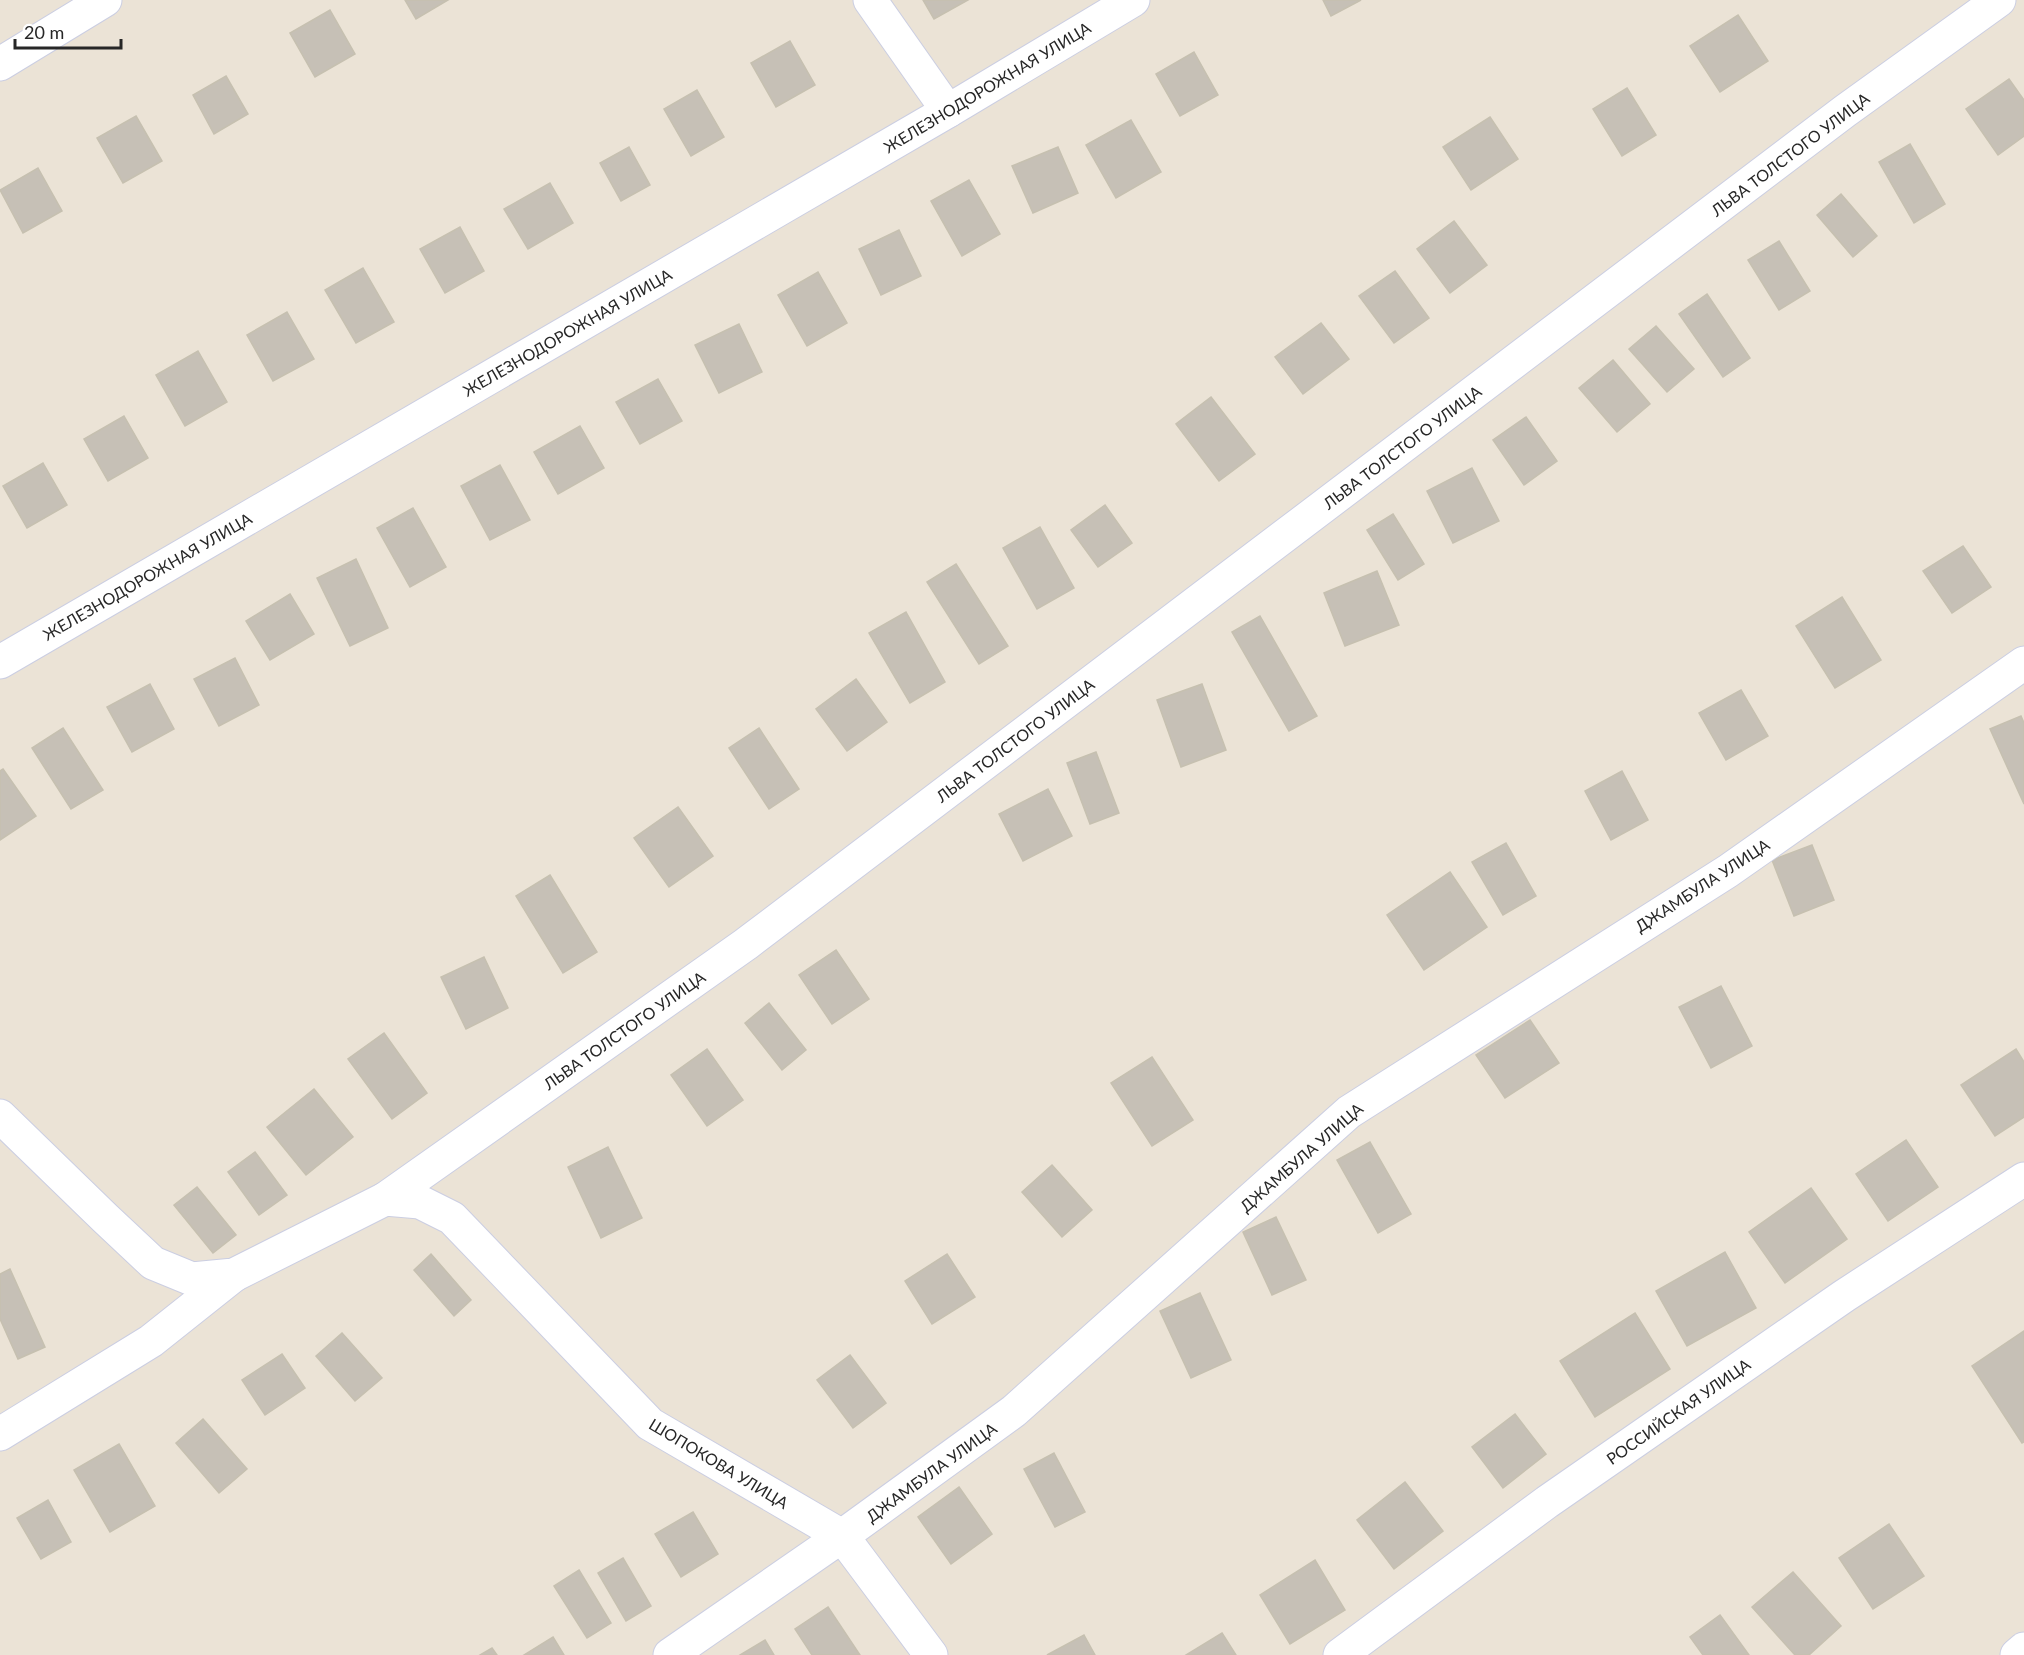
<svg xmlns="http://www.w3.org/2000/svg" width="2024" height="1655" font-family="Lato,sans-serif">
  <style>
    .building { fill: #c6c0b6; stroke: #c6c0b0; stroke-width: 1.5 }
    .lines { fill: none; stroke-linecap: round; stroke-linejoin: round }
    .street-casing { stroke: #cbcee2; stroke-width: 35 }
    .secondary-casing { stroke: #cbcee2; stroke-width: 35 }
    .street { stroke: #fff; stroke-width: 33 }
    .secondary { stroke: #fff; stroke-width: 33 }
    .labels { text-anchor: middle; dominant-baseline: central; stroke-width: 5; stroke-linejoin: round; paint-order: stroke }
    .street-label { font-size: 16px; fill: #272727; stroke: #fff }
  </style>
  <rect width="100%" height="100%" fill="#ebe3d6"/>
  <!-- building -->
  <g class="building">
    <polygon points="405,0 448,0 416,19"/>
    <polygon points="923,0 968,0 934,19"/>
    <polygon points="1323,0 1361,0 1331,16"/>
    <polygon points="330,10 355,54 315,77 290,33"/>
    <polygon points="1738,15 1768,61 1720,92 1690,46"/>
    <polygon points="790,41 815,85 776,107 751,63"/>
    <polygon points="1194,52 1218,95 1180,116 1156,74"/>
    <polygon points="226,76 248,114 214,134 193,95"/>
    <polygon points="2009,79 2024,100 2024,136 1998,155 1966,109"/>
    <polygon points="1627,88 1656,135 1622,156 1593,109"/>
    <polygon points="697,90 724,137 691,156 664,109"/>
    <polygon points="136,116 162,161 123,183 97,138"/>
    <polygon points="1490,117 1518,159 1471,190 1443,147"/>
    <polygon points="1131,120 1161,172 1116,198 1086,145"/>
    <polygon points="1910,144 1945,204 1914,223 1879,162"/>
    <polygon points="629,147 650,185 621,201 600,163"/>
    <polygon points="1058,147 1078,193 1033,213 1012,166"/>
    <polygon points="38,168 62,211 23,233 0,190"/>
    <polygon points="969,180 1000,234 962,256 931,201"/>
    <polygon points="550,183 573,223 528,249 504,209"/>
    <polygon points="1841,194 1877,236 1853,257 1817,215"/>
    <polygon points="1454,221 1487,265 1450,293 1417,249"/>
    <polygon points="460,227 484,271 445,293 420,249"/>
    <polygon points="899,230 921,276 881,295 859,249"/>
    <polygon points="1779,241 1810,291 1779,310 1748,260"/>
    <polygon points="363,268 394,322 356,343 325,290"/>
    <polygon points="1395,271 1429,318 1394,343 1359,296"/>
    <polygon points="818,272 847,323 807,346 778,295"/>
    <polygon points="1707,294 1750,358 1723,377 1679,314"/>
    <polygon points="287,312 314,359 273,381 247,335"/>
    <polygon points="1321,323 1349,359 1303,394 1275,357"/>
    <polygon points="739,324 762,372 719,393 695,345"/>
    <polygon points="1656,326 1694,369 1667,392 1629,349"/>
    <polygon points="198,351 227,402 185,426 156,375"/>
    <polygon points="1613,360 1650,404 1617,432 1579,388"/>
    <polygon points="658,379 682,421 640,444 616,402"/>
    <polygon points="1211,397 1255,454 1219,481 1176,424"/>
    <polygon points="124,416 148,458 108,481 84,439"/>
    <polygon points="1526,417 1557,461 1524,485 1493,440"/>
    <polygon points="580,426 604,468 558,494 534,452"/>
    <polygon points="43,463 67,505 27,528 3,486"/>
    <polygon points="500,465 530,520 490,540 461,486"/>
    <polygon points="1472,468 1499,521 1453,543 1427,491"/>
    <polygon points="1105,505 1132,543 1098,567 1071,530"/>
    <polygon points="413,508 446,567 410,587 377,528"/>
    <polygon points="1393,514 1424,564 1398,580 1367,530"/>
    <polygon points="1040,527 1074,588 1037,609 1003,548"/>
    <polygon points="1963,546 1991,587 1952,613 1923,571"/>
    <polygon points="356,559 388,628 350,646 317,578"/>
    <polygon points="956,564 1008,646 979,664 927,582"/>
    <polygon points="1377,571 1399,625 1345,646 1324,593"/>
    <polygon points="290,594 314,634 270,660 246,621"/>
    <polygon points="1842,597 1881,660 1835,688 1796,626"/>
    <polygon points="906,612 945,682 910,703 869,633"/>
    <polygon points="1260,616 1317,716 1289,731 1232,632"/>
    <polygon points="235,658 259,705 219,726 194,679"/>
    <polygon points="856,679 887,722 847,751 816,709"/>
    <polygon points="150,684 174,729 132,752 107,707"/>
    <polygon points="1202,684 1226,750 1181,767 1157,700"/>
    <polygon points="1741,690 1768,736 1726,760 1699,713"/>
    <polygon points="2021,716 2024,723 2024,804 1990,729"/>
    <polygon points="63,728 103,790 71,809 32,748"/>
    <polygon points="759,728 799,789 769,809 729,748"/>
    <polygon points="1096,752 1119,813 1090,824 1067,763"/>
    <polygon points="3,769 36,816 0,840 0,771"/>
    <polygon points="1622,771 1648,820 1611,840 1585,791"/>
    <polygon points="1048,789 1072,836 1023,861 999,814"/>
    <polygon points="678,807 713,856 669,887 634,838"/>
    <polygon points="1506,843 1536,896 1503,915 1472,862"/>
    <polygon points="1812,845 1834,900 1794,916 1772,860"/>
    <polygon points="1450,872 1487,927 1424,970 1387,915"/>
    <polygon points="550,875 597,952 563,973 516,896"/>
    <polygon points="836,950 869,999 832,1024 799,975"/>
    <polygon points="484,957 508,1008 466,1029 441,977"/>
    <polygon points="1721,986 1752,1046 1711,1068 1679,1007"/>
    <polygon points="769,1003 806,1050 782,1070 745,1023"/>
    <polygon points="1530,1020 1559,1063 1505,1098 1476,1055"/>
    <polygon points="384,1033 427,1093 392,1119 348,1059"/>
    <polygon points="707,1049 743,1100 707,1126 671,1075"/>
    <polygon points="2016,1049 2024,1062 2024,1117 1995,1136 1961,1085"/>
    <polygon points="1152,1057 1193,1120 1152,1146 1111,1083"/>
    <polygon points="314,1089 353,1137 306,1175 267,1127"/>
    <polygon points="1906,1140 1938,1187 1888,1221 1856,1174"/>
    <polygon points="1370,1142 1411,1214 1378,1233 1337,1160"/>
    <polygon points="608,1147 642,1218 601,1238 568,1167"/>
    <polygon points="255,1152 287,1195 259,1215 228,1172"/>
    <polygon points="1052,1165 1092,1210 1062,1237 1022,1192"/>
    <polygon points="197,1187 236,1235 213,1253 174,1205"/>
    <polygon points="1811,1188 1847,1239 1785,1283 1749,1232"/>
    <polygon points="1276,1217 1306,1280 1272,1295 1243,1232"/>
    <polygon points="1725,1252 1756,1308 1687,1346 1656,1291"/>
    <polygon points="431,1254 471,1300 454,1316 414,1270"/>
    <polygon points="947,1254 975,1297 932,1324 905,1281"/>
    <polygon points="10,1269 45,1347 18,1359 0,1319 0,1274"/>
    <polygon points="1200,1293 1231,1360 1191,1378 1160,1311"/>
    <polygon points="1635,1313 1670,1369 1595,1417 1560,1361"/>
    <polygon points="2024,1331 2024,1442 2022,1443 1972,1366"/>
    <polygon points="342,1333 382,1378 355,1401 316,1356"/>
    <polygon points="282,1354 305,1388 265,1415 242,1380"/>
    <polygon points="850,1355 886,1403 853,1428 817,1380"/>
    <polygon points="1515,1414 1546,1454 1503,1488 1472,1447"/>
    <polygon points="203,1419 247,1469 219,1493 176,1443"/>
    <polygon points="119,1444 155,1506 110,1532 74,1470"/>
    <polygon points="1054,1453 1085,1512 1055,1527 1024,1469"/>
    <polygon points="1405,1482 1443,1531 1394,1569 1357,1520"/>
    <polygon points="959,1487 992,1534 951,1564 918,1517"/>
    <polygon points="48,1500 71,1542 41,1559 17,1518"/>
    <polygon points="693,1512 718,1554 681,1577 655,1534"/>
    <polygon points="1889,1524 1924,1576 1873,1609 1839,1558"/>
    <polygon points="623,1558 651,1606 626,1621 598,1573"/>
    <polygon points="1315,1560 1345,1610 1290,1644 1260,1595"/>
    <polygon points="579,1570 611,1623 587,1638 554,1586"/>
    <polygon points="1793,1572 1841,1626 1809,1655 1795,1655 1752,1607"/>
    <polygon points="828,1607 860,1655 812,1655 795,1629"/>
    <polygon points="1720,1615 1749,1655 1703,1655 1690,1637"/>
    <polygon points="1222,1633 1236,1655 1186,1655"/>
    <polygon points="1084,1635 1095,1655 1047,1655"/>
    <polygon points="553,1637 564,1655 524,1655"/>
    <polygon points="765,1640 774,1655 740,1655"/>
    <polygon points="492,1648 497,1655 480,1655"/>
  </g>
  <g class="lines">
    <defs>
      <g id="street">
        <polyline points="870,0 948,111"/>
        <polyline points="0,64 105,0"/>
        <polyline points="385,1199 746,944 1845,111 1999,0"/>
        <polyline points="0,1434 151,1341 234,1275"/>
        <polyline points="670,1655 842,1536 1014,1411 1349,1112 1728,871 2024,663"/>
        <polyline points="1340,1655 1547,1502 1844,1296 2024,1179"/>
      </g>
      <g id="secondary">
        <polyline points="0,662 948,111 1133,0"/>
        <polyline points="0,1116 105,1218 153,1263 192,1279 234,1275 385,1199 420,1202 452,1218 650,1424 842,1536 931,1655"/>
        <polyline points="2017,1655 2024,1649"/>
      </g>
    </defs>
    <!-- street casing -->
    <use href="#street" class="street-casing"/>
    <!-- secondary casing -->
    <use href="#secondary" class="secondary-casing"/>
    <!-- street -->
    <use href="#street" class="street"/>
    <!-- secondary -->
    <use href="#secondary" class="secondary"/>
  </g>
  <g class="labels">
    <!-- street labels -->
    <g class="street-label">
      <text transform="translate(987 87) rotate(-31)">ЖЕЛЕЗНОДОРОЖНАЯ УЛИЦА</text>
      <text transform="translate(1790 154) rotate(-37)">ЛЬВА ТОЛСТОГО УЛИЦА</text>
      <text transform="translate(567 332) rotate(-30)">ЖЕЛЕЗНОДОРОЖНАЯ УЛИЦА</text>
      <text transform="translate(1402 447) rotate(-37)">ЛЬВА ТОЛСТОГО УЛИЦА</text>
      <text transform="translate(147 576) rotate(-30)">ЖЕЛЕЗНОДОРОЖНАЯ УЛИЦА</text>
      <text transform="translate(1015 740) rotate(-37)">ЛЬВА ТОЛСТОГО УЛИЦА</text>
      <text transform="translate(1702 885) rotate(-33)">ДЖАМБУЛА УЛИЦА</text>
      <text transform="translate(624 1030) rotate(-35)">ЛЬВА ТОЛСТОГО УЛИЦА</text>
      <text transform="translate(1301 1157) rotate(-41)">ДЖАМБУЛА УЛИЦА</text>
      <text transform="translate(1678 1411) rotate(-35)">РОССИЙСКАЯ УЛИЦА</text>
      <text transform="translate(719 1463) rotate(31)">ШОПОКОВА УЛИЦА</text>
      <text transform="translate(931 1472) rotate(-36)">ДЖАМБУЛА УЛИЦА</text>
    </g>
  </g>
  <!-- scale -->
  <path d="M15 39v9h106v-9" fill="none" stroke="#272727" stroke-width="3"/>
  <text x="24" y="39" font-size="18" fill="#272727" stroke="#ffffff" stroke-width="4.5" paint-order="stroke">20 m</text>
</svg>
